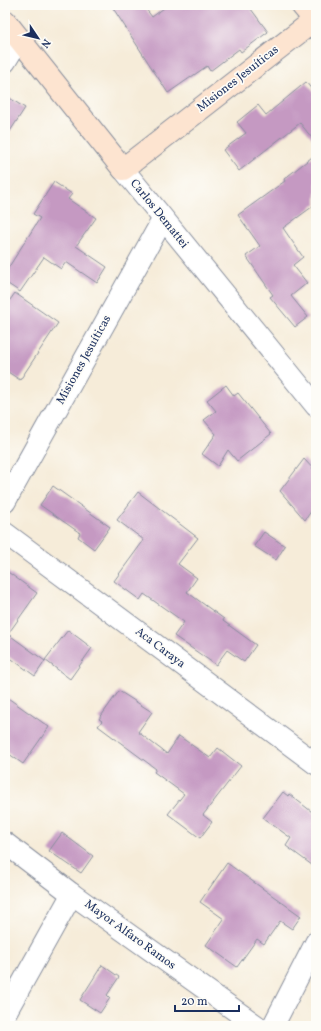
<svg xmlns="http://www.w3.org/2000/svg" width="321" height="1031" font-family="Vollkorn,serif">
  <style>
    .building { fill: #c599c2 }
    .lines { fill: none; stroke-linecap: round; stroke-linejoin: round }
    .street-casing { stroke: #888e9c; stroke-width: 23 }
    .secondary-casing { stroke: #888e9c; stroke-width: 24 }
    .street { stroke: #fff; stroke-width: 21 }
    .secondary { stroke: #fde4d0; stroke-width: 22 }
    .labels { text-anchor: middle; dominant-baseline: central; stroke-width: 3.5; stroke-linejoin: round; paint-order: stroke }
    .street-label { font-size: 12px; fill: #1b2f5e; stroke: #fdfcf7 }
  </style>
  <rect width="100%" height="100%" fill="#fdfcf7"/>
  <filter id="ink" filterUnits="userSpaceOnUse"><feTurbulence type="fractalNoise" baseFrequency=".025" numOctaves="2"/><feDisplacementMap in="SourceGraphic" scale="8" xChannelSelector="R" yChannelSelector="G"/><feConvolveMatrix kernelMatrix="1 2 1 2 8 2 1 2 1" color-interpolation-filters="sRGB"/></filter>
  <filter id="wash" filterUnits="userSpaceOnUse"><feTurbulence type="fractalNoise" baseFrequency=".012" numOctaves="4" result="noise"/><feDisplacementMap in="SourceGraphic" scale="16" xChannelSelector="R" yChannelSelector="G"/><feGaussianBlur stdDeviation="0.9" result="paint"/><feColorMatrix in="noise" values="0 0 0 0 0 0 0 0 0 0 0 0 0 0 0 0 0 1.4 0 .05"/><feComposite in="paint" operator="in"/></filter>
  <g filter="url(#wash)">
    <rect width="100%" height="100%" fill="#f6ecd9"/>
    <g id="blocks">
      <!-- building -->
      <g class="building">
        <polygon points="111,5 143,5 152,17 168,5 248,5 268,32 241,52 239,49 210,71 207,66 168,93"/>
        <polygon points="306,82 316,95 316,143 300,123 239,171 223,150 246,133 237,122 258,105 266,115"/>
        <polygon points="5,95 25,108 5,139"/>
        <polygon points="316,154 316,204 283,228 303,257 293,265 307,283 291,296 308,317 295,327 270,297 273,295 246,256 260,246 238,215 285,181 284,179"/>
        <polygon points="54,182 72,194 68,199 96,218 76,246 107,267 97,283 66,262 61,269 44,257 20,292 5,282 5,273 40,218 33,214"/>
        <polygon points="15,293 58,323 20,380 5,370 5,307"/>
        <polygon points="226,385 234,396 238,393 271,434 237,461 228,450 218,466 202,454 216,434 204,420 216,411 207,400"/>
        <polygon points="304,459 316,472 316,504 305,520 280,491"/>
        <polygon points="53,486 110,527 94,549 78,537 80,533 40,505"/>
        <polygon points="138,492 198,538 178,564 197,578 187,592 224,619 223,621 256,645 244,662 227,650 216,665 174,636 184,622 144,594 140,600 114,581 144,540 117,520"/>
        <polygon points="264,532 285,546 276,560 254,546"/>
        <polygon points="5,570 37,593 8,634 45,661 35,676 5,654"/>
        <polygon points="68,630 92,648 70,679 45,660"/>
        <polygon points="119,691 152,712 138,732 167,754 179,736 210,758 218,748 241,766 203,815 212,822 200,838 168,814 184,794 154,772 156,769 98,726 102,721 99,719"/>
        <polygon points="5,696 49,727 23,764 5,751"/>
        <polygon points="283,792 288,796 289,794 316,815 316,868 286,846 291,838 263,818"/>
        <polygon points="62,833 93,856 81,873 49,851"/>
        <polygon points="227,863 301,916 292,929 280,921 264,944 257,939 237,967 206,945 224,919 200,902"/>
        <polygon points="102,965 119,977 107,995 110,998 100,1013 80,1000"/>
      </g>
    </g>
  </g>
  <g filter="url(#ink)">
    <use href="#blocks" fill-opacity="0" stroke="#888e9c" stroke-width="1"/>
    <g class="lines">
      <defs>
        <g id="street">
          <polyline points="5,62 19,39"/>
          <polyline points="123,169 316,406"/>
          <polyline points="5,502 163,219"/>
          <polyline points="5,533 316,764"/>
          <polyline points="5,843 72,894 257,1026"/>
          <polyline points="5,1014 72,894"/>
          <polyline points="273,1026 316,942"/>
        </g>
        <g id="secondary">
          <polyline points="302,5 316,22"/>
          <polyline points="5,21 123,169 316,19"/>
        </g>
      </defs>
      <!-- street casing -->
      <use href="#street" class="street-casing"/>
      <!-- secondary casing -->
      <use href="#secondary" class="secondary-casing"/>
      <!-- street -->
      <use href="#street" class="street"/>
      <!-- secondary -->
      <use href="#secondary" class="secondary"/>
    </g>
  </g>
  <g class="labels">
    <!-- street labels -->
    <g class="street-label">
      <text transform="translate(238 79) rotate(-38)">Misiones Jesuíticas</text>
      <text transform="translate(159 214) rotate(51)">Carlos Demattei</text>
      <text transform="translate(84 360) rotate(-61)">Misiones Jesuíticas</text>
      <text transform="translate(160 648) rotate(37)">Aca Caraya</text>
      <text transform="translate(130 935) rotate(36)">Mayor Alfaro Ramos</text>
    </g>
  </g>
  <!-- margin -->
  <rect width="321" height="1031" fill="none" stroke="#fdfcf7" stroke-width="20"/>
  <!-- north arrow -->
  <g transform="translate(38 38) rotate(125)" stroke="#fdfcf7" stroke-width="3" paint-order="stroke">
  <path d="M0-3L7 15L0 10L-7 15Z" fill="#1b2f5e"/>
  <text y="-6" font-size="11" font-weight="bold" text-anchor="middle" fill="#1b2f5e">N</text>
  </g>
  <!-- scale -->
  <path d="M175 1005v6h64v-6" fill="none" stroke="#1b2f5e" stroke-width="2"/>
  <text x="181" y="1005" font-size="12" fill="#1b2f5e" stroke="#fdfcf7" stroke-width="3" paint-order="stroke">20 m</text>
</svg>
